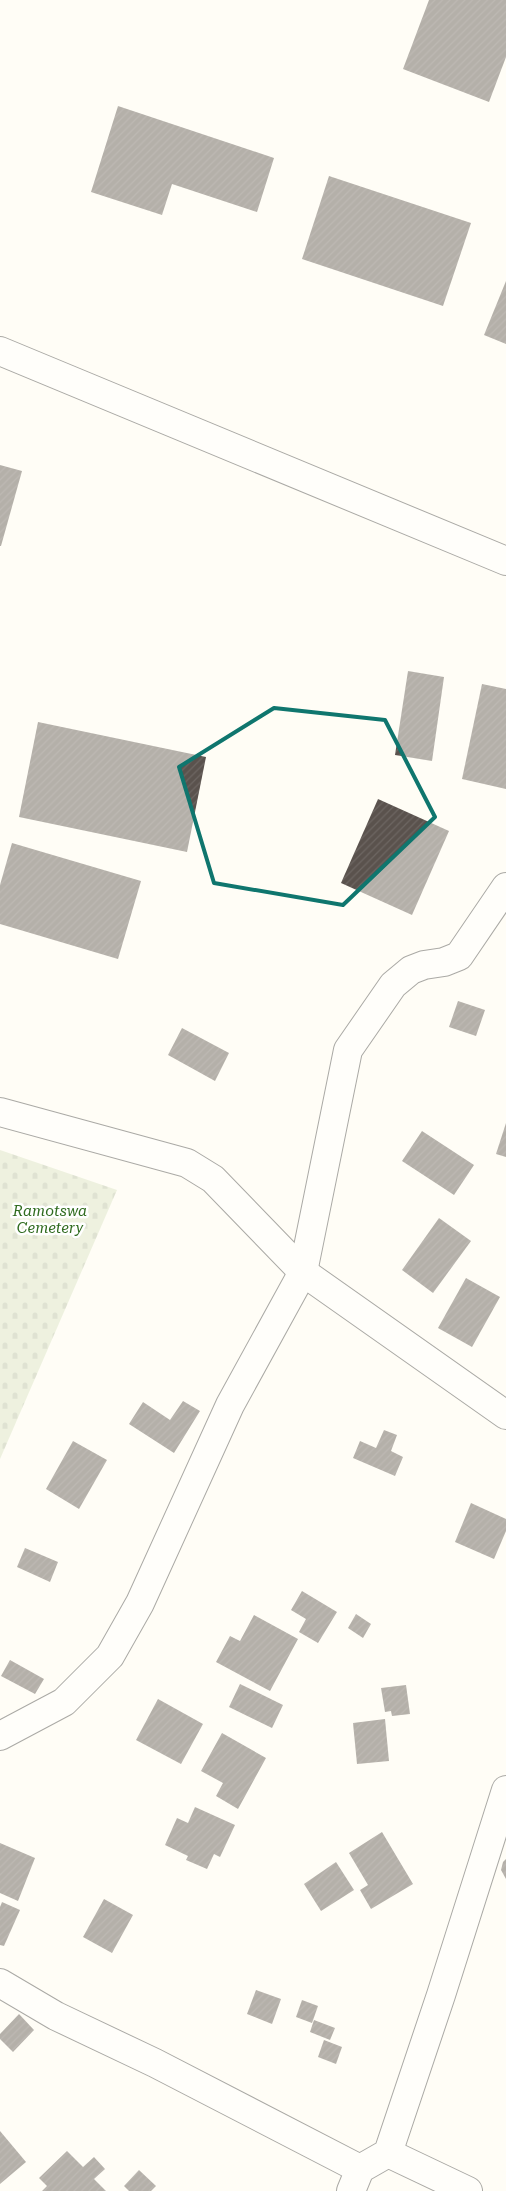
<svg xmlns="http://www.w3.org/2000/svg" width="506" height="2191" font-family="'Roboto Serif',serif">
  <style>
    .cemetery { fill: url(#cemetery-stones) }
    .building { fill: url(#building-hatch) }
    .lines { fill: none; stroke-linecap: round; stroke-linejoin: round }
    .minor-casing { stroke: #444; stroke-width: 30 }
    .minor { stroke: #fff; stroke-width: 28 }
    .marked { fill: none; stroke: #0f766e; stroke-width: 4; stroke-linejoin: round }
    .labels { text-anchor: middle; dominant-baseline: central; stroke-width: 5; stroke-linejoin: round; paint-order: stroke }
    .park-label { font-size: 15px; font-style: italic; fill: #2f6b1f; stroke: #fff }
  </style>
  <defs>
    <pattern id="cemetery-stones" width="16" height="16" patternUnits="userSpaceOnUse" patternTransform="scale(1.25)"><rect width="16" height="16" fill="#d9e3c4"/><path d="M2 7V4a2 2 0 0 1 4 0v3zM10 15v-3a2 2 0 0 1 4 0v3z" fill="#b9c2a7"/></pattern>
    <pattern id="building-hatch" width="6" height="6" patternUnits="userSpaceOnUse" patternTransform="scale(1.25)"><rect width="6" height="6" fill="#5a524d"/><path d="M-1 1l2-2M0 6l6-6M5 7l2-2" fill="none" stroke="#6d6662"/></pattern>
  </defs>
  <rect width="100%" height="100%" fill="#fffdf5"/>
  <!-- cemetery -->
  <polygon class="cemetery" points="0,1150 117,1190 0,1459"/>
  <!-- building -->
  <g class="building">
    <polygon points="429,0 506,0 506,57 489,102 403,69"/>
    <polygon points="118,106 274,158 257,212 172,184 162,215 91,192"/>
    <polygon points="329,176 471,223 443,306 302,259"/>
    <polygon points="506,281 506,344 484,335"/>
    <polygon points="0,465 22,471 1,546 0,546"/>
    <polygon points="408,671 444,677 432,761 395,755"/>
    <polygon points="482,684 506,689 506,789 462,779"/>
    <polygon points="38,722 206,757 187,852 19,817"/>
    <polygon points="378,799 449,831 412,915 341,883"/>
    <polygon points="12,843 141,881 118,959 0,924 0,885"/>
    <polygon points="458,1001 485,1010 476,1036 449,1027"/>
    <polygon points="182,1028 229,1053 215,1081 168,1055"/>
    <polygon points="506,1123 506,1157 496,1154"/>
    <polygon points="422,1131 474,1165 454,1195 402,1161"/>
    <polygon points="439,1218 471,1241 433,1293 402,1270"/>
    <polygon points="466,1278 500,1297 472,1347 438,1328"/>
    <polygon points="183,1401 200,1411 174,1453 129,1424 143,1402 170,1420"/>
    <polygon points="384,1430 397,1435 391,1451 403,1457 395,1476 353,1458 360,1441 376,1448"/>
    <polygon points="73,1441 107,1460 79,1509 46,1489"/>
    <polygon points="471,1503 506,1519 506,1531 494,1559 455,1542"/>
    <polygon points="25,1548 58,1562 50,1582 17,1567"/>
    <polygon points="302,1591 337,1612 318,1643 299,1632 306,1619 291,1610"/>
    <polygon points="356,1614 371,1624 363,1638 348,1628"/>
    <polygon points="254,1615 298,1639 270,1691 216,1662 230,1636 240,1641"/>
    <polygon points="10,1660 44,1679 35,1694 1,1676"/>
    <polygon points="240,1684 283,1705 272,1728 229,1707"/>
    <polygon points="406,1685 410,1714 392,1716 391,1711 385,1712 381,1688"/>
    <polygon points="158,1699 203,1724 181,1764 136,1740"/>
    <polygon points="385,1719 389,1761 357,1764 353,1723"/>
    <polygon points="222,1733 266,1758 238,1809 216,1796 223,1783 201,1771"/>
    <polygon points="195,1807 235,1825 220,1857 214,1854 207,1869 186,1860 188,1856 165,1845 177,1818 188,1823"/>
    <polygon points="382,1832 413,1884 371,1909 360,1890 368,1885 349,1853"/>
    <polygon points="0,1843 35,1858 18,1901 0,1893"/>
    <polygon points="506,1859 506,1879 501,1870 503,1862"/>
    <polygon points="336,1862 354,1890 321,1911 304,1884"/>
    <polygon points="104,1899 133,1915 112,1953 83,1937"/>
    <polygon points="2,1902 20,1910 4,1946 0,1945 0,1907"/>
    <polygon points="256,1990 281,1999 272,2024 247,2014"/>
    <polygon points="302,2000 318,2006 312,2023 296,2017"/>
    <polygon points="19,2014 34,2030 13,2052 0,2039 0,2034"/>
    <polygon points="314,2020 335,2028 330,2040 310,2032"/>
    <polygon points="324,2040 342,2047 336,2064 318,2057"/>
    <polygon points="0,2131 26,2162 0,2184"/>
    <polygon points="67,2151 83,2167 94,2157 105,2169 94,2179 106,2191 42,2191 47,2186 39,2178"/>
    <polygon points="139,2170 156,2186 151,2191 129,2191 124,2186"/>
  </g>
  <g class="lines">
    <defs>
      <g id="minor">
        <polyline points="0,351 506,561"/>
        <polyline points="0,1112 187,1163 213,1179 303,1272 506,1415"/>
        <polyline points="0,1736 64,1702 110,1656 140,1603 230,1405 303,1272 348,1050 393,985 411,970 424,965 444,962 459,956 506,887"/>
        <polyline points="0,1983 56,2016 155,2063 360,2169"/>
        <polyline points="388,2153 468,2191"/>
        <polyline points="351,2191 360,2169 388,2153 441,1995 506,1790"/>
      </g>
    </defs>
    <!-- minor casing -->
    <use href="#minor" class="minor-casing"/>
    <!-- minor -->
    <use href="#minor" class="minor"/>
  </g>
  <!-- marked area -->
  <path d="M0 0H506V2191H0ZM274,708l111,12 50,97 -92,88 -129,-22 -35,-116z" fill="#fffdf5" fill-opacity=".55" fill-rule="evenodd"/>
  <path class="marked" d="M274,708l111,12 50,97 -92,88 -129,-22 -35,-116z"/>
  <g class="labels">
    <!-- park labels -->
    <g class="park-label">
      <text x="50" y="1211">Ramotswa<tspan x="50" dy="17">Cemetery</tspan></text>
    </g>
  </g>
</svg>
